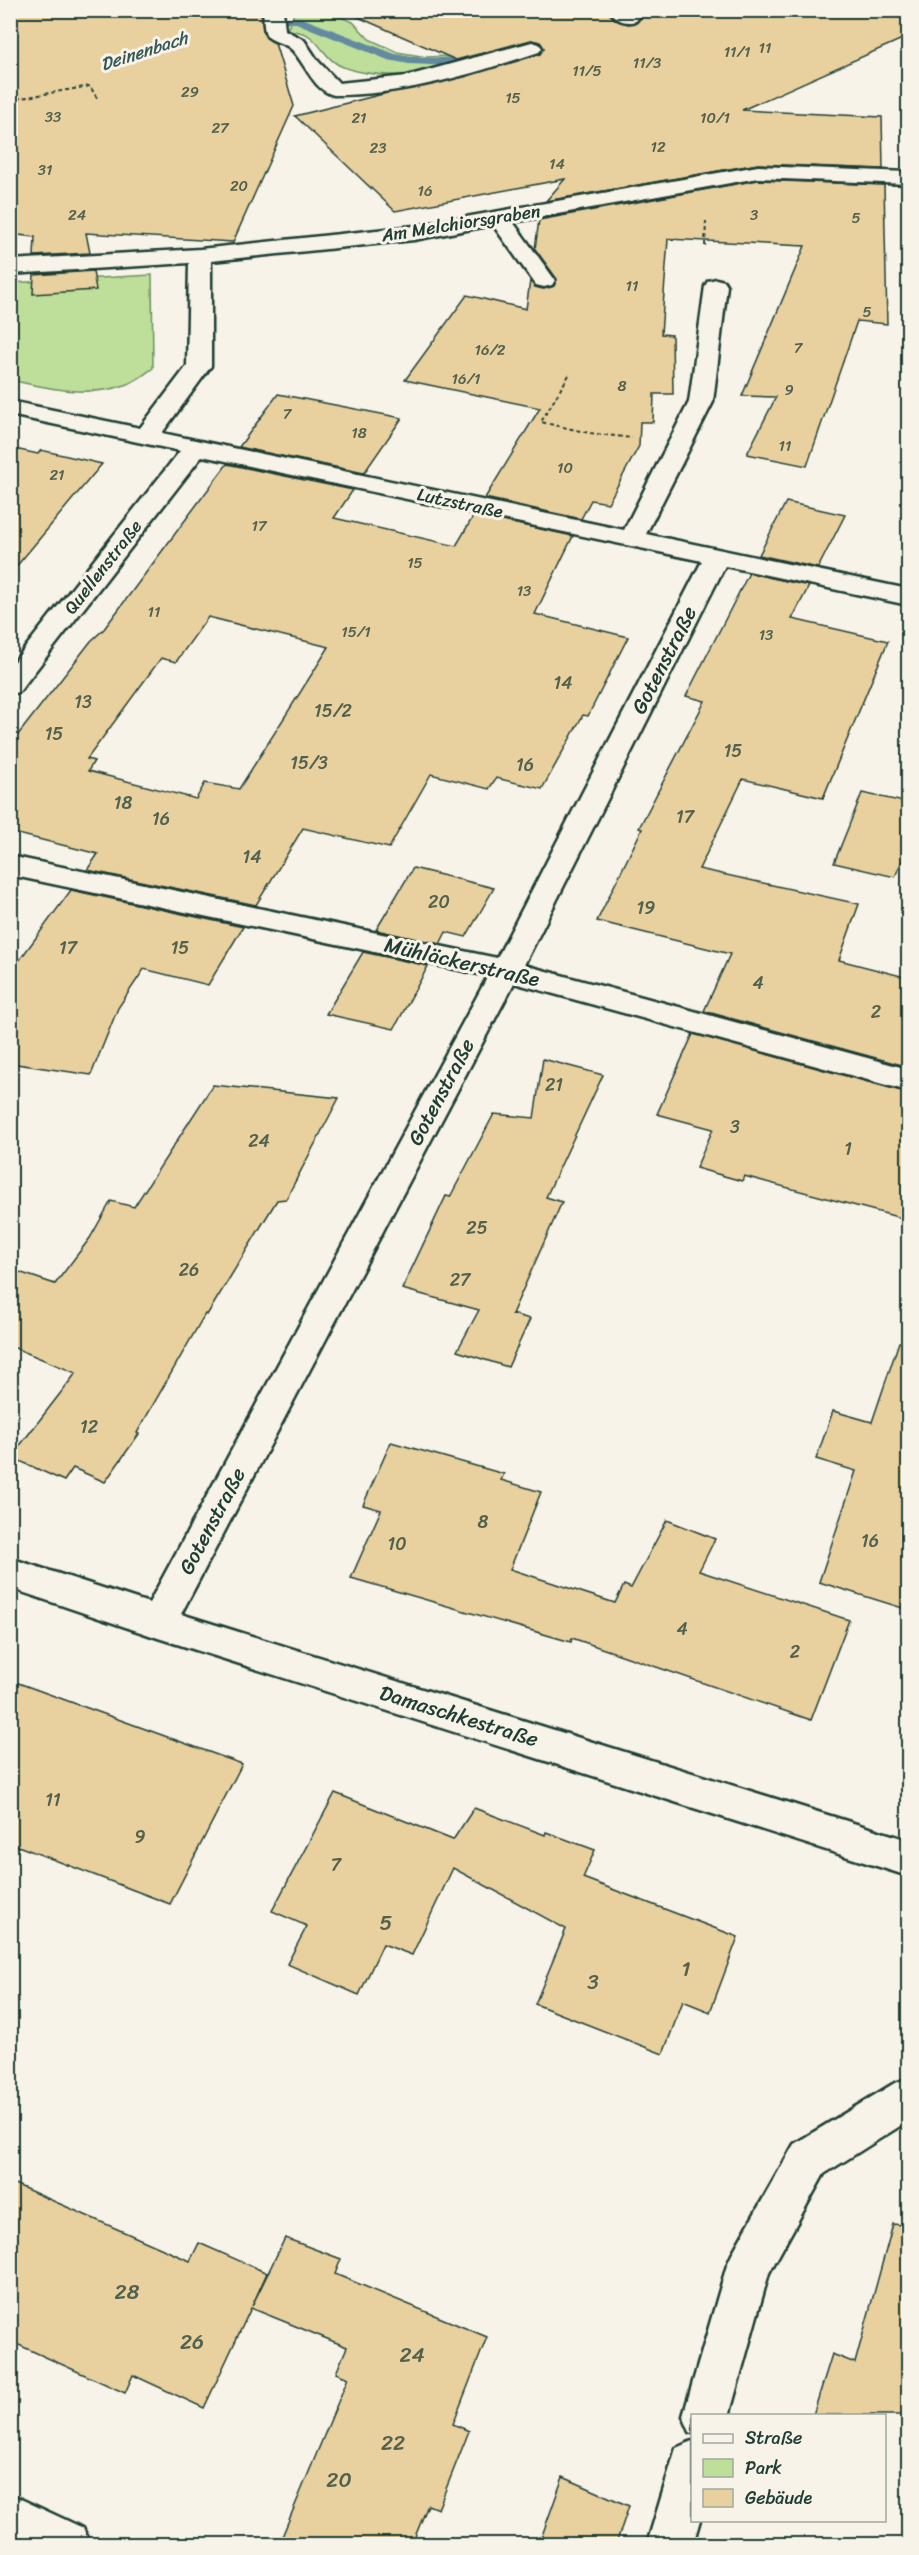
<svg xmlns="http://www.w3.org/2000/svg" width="919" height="2555" font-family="Sriracha,sans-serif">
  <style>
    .green { fill: #bddf99; stroke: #6e8e66; stroke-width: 1.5 }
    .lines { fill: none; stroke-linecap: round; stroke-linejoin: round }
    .stream { fill: #638aa1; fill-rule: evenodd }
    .building { fill: #e9d19f; stroke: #1f3d34; stroke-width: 1.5; fill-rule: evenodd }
    .minor-casing { stroke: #1f3d34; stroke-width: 5 }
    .path { stroke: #1f3d34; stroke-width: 2; stroke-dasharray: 4 3; stroke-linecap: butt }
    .minor { fill: #f7f3e8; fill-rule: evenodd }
    .labels { text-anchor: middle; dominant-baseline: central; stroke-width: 6; stroke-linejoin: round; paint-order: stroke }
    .far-number-label { font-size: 15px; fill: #52624f }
    .far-water-label { font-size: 18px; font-style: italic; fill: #365758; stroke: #f7f3e8 }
    .far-street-label { font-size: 18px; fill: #1f3d34; stroke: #f7f3e8 }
    .number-label { font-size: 18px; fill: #52624f }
    .street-label { font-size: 21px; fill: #1f3d34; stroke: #f7f3e8 }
    .near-number-label { font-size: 21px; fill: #52624f }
  </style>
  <rect width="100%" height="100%" fill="#f7f3e8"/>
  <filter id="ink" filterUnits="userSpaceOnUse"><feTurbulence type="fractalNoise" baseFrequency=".0167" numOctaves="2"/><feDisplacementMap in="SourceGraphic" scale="12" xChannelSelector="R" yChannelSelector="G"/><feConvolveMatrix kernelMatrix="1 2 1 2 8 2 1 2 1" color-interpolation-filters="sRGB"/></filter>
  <g filter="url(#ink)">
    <!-- green -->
    <g class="green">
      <path d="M295,11l38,3 20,8 16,17 28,13 30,5 20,-1 36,-13 52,-6c-18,8 -36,18 -55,24 -40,13 -96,21 -137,6 -16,-6 -21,-22 -34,-31 -5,-4 -15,-5 -22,-6z"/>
      <path d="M152,275l1,93c-8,6 -18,14 -28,17 -36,13 -78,3 -114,-5v-97z"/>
    </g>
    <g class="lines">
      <!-- stream -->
      <path class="stream" d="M244,15l58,3 93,36c49,9 72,3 117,-17l4,-2 6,4 -30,15 -39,12 -44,-2 -21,-4 -92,-37 -52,-2 -7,2 -6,-3z"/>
    </g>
    <!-- building -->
    <g class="building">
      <polygon points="10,10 261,11 263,32 266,38 275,43 294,106 233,242 86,233 90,253 34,256 35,237 10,234"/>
      <polygon points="342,10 607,10 616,20 628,24 636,23 641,18 636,10 909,10 909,36 742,110 882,117 883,169 758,164 546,201 565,179 395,211 295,116 383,94 464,77 540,54 544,48 540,42 531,40 456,60"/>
      <polygon points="758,180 884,185 887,324 857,321 807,466 747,454 776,397 742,396 805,246 668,239 661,334 672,335 673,394 654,394 653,422 640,422 639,446 608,503 591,500 581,519 485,498 540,408 405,380 467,295 526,309 530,281 535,287 543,289 554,286 557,279 535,249 539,220"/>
      <polygon points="93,271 96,290 33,294 34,275"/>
      <polygon points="278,394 402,418 364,473 239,447"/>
      <polygon points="10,448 38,454 41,450 102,464 10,574"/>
      <path d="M227,464l126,26 -19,28 122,28 18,-31 99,21 -38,78 93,23 -40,79 -5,-1 -41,74 -46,-11 -7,11 -58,-15 -42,74 -86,-20 -47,77 -169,-35 11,-16 -88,-22v-87l81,-104 13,-12zM208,617l121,30 -90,142 -34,-6 -9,16 -108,-28 6,-10 -7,-2 74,-101 15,4z"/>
      <polygon points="786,502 845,515 818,568 759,555"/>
      <polygon points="749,573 809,586 792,619 888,641 823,798 743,779 699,869 859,904 839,960 909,978 909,1067 704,1011 730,954 597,921 642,829 639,828 705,701 686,696"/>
      <polygon points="862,793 909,803 909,844 895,877 834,863"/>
      <polygon points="413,868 494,888 466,937 446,932 440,944 376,930"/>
      <polygon points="71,890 243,927 208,985 144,969 118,1008 91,1075 10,1063 10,973"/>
      <polygon points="363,952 428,966 394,1029 326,1014"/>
      <polygon points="693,1034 909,1093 909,1220 744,1176 742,1181 696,1168 713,1129 657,1114"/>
      <polygon points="543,1059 603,1075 546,1197 562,1202 512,1314 530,1319 508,1367 457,1351 479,1310 402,1289 446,1196 450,1197 494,1114 534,1118"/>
      <polygon points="213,1085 339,1098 286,1199 277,1200 207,1315 205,1314 137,1433 139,1434 105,1482 73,1468 64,1481 11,1457 76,1373 10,1346 10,1269 55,1284 90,1238 111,1201 134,1207"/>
      <polygon points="899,1342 909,1343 909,1610 819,1582 856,1471 816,1459 833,1411 872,1422"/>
      <polygon points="391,1442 504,1474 501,1480 541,1492 510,1569 615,1603 624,1585 631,1588 667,1520 715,1539 699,1571 849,1620 811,1720 572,1638 571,1642 351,1578 381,1510 363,1505"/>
      <polygon points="10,1680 242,1764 170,1904 10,1843"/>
      <polygon points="335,1793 453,1840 474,1808 545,1835 546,1832 595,1850 583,1878 738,1937 710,2012 683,2001 663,2054 535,2004 566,1929 453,1868 412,1955 383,1944 359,1995 287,1964 307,1926 272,1911"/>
      <polygon points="10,2182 190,2261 199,2243 267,2273 252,2306 285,2238 341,2259 335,2274 487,2337 453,2424 469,2431 438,2509 428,2505 412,2544 279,2544 348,2378 336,2373 347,2347 251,2308 204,2408 133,2375 125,2393 10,2341"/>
      <polygon points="893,2224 909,2226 909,2415 813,2415 832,2354 855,2363"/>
      <polygon points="563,2477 629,2506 616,2544 539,2544"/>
    </g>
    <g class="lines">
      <defs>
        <g id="minor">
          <path d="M263,10h20l2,20 19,10 14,21 21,22 68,-7 125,-34 7,2 3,4 -3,4c-67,22 -134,43 -205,43 -22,-5 -29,-34 -44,-47 -7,-6 -20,-6 -24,-14 -3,-6 -2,-17 -3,-24z"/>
          <path d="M609,10h23l7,7 -3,4c-11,3 -21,-1 -27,-11z"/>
          <polygon points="758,166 908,172 908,184 758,178 513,222 555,280 552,285 544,287 536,285 493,225 414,240 211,261 211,366 162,433 624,530 689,402 705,286 708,281 716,279 724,281 727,286 713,402 646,534 908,589 908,605 725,566 524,965 908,1069 908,1091 514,983 181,1614 908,1840 908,1876 158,1638 10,1588 10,1558 149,1603 488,976 10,875 10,856 497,958 702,561 202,456 19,692 10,694 10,667 180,451 10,415 10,401 140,428 187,366 189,263 10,274 10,260 200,249 414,226"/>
          <polygon points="908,2078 908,2121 824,2174 769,2273 729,2416 692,2416 692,2433 690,2432 683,2416 727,2265 734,2250 794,2144 893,2084"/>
          <polygon points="692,2441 692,2520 700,2520 693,2544 647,2544 676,2448"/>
          <polygon points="10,2494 83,2528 90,2544 17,2544 10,2541"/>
        </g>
      </defs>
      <!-- minor casing -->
      <use href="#minor" class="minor-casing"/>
      <!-- path -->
      <g class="path">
        <polyline points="10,100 90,86 98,100"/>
        <polyline points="705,246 706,221"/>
        <polyline points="569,375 541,422 589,433 632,438"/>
      </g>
      <!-- minor -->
      <use href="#minor" class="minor"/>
    </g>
  </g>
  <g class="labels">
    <!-- far-number labels -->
    <g class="far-number-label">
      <text x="765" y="48">11</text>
      <text x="737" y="52">11/1</text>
      <text x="647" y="63">11/3</text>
      <text x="587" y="71">11/5</text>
      <text x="190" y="92">29</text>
      <text x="513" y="98">15</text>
      <text x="53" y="117">33</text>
      <text x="359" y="118">21</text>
      <text x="715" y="118">10/1</text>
      <text x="220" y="128">27</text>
      <text x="658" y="147">12</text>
      <text x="378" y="148">23</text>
      <text x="557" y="164">14</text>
      <text x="45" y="170">31</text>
      <text x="239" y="186">20</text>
      <text x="425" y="191">16</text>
      <text x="77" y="215">24</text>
      <text x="754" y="215">3</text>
      <text x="856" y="218">5</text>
      <text x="632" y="286">11</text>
      <text x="867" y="312">5</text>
      <text x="798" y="348">7</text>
      <text x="490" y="350">16/2</text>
      <text x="466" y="379">16/1</text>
      <text x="622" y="386">8</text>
      <text x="789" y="390">9</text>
      <text x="287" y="414">7</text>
      <text x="359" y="433">18</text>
      <text x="785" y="446">11</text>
      <text x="565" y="468">10</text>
      <text x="57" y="475">21</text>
      <text x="259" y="526">17</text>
      <text x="415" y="563">15</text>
      <text x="524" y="591">13</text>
      <text x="154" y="612">11</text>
      <text x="356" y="632">15/1</text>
      <text x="766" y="635">13</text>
    </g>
    <!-- far-water labels -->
    <g class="far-water-label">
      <text transform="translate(144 51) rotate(-18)">Deinenbach</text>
    </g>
    <!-- far-street labels -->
    <g class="far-street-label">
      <text transform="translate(461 223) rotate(-9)">Am Melchiorsgraben</text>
      <text transform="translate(460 503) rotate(12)">Lutzstraße</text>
      <text transform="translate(103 567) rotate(-52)">Quellenstraße</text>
    </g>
    <!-- number labels -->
    <g class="number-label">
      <text x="563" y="683">14</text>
      <text x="83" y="702">13</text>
      <text x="333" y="711">15/2</text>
      <text x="54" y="734">15</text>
      <text x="733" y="751">15</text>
      <text x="309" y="763">15/3</text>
      <text x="525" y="765">16</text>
      <text x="123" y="803">18</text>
      <text x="685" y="817">17</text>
      <text x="161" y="819">16</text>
      <text x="252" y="857">14</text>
      <text x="439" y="902">20</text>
      <text x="646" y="908">19</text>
      <text x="68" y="948">17</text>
      <text x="180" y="948">15</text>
      <text x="758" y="983">4</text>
      <text x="876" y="1012">2</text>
      <text x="554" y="1085">21</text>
      <text x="735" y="1127">3</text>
      <text x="259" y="1141">24</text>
      <text x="848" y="1149">1</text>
      <text x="477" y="1228">25</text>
      <text x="189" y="1270">26</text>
      <text x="460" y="1280">27</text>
      <text x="89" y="1427">12</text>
      <text x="483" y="1522">8</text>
      <text x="870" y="1541">16</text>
      <text x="397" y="1544">10</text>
      <text x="682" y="1629">4</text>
      <text x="795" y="1652">2</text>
      <text x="53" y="1800">11</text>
      <text x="140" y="1837">9</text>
      <text x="336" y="1865">7</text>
    </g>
    <!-- street labels -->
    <g class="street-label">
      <text transform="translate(664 660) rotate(-63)">Gotenstraße</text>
      <text transform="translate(462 962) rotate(13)">Mühläckerstraße</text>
      <text transform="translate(441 1092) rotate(-62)">Gotenstraße</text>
      <text transform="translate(212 1521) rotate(-62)">Gotenstraße</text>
      <text transform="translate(459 1716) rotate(17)">Damaschkestraße</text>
    </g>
    <!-- near-number labels -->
    <g class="near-number-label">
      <text x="386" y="1923">5</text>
      <text x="686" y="1969">1</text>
      <text x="593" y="1982">3</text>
      <text x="127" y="2292">28</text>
      <text x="192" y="2342">26</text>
      <text x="412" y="2355">24</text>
      <text x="393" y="2443">22</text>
      <text x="339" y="2480">20</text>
    </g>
  </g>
  <!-- margin -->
  <rect width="919" height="2555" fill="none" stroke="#f7f3e8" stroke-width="36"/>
  <rect x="18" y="18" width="883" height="2519" fill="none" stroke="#1f3d34" stroke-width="2" filter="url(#ink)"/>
  <!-- legend -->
  <rect x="691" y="2414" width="195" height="108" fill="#f7f3e8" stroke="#a1aaa0" stroke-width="1.5"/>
  <rect x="703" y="2434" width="30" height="9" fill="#f7f3e8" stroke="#a1aaa0" stroke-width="1.5"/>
  <text x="745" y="2444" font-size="18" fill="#1f3d34">Straße</text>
  <rect x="703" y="2459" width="30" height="18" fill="#bddf99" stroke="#a1aaa0" stroke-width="1.5"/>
  <text x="745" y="2474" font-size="18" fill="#1f3d34">Park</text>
  <rect x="703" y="2489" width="30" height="18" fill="#e9d19f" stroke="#a1aaa0" stroke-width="1.5"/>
  <text x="745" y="2504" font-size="18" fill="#1f3d34">Gebäude</text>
</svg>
